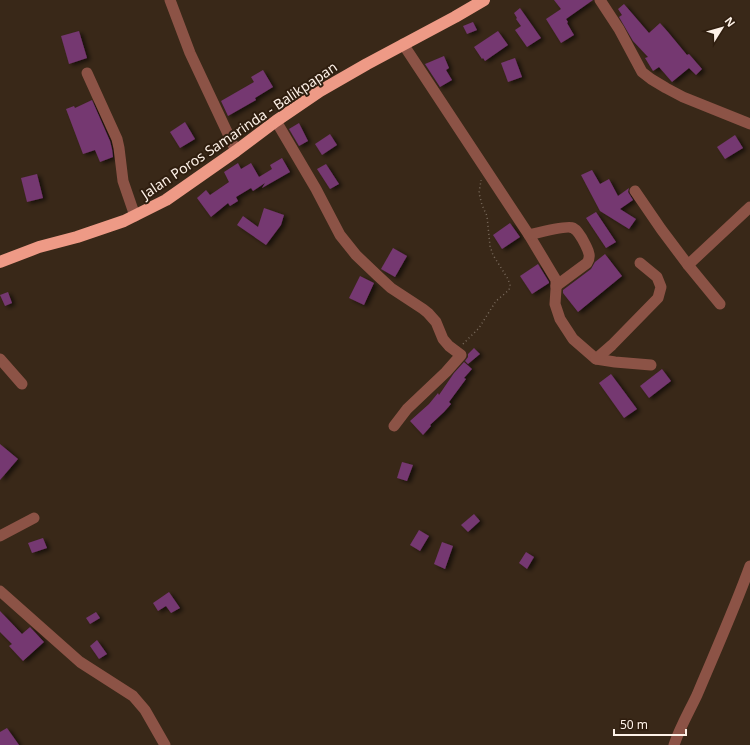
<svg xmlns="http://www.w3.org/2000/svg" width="750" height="745" font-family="'Noto Sans',sans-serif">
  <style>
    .building { fill: #753771; filter: url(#shadow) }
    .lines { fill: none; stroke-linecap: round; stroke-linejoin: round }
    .path { stroke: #7a6b5d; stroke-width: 1.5; stroke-dasharray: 1 3; stroke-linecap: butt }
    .minor { stroke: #8c5346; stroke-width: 11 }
    .highway { stroke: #ee9a86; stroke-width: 12 }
    .labels { text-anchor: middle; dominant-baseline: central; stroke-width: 4; stroke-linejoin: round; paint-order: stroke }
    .street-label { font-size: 14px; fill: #fef2e8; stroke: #2f1e0f }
  </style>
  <defs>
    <filter id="shadow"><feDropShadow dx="3.5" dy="2" stdDeviation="2" flood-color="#0009"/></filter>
  </defs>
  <rect width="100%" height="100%" fill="#392818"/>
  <!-- building -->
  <g class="building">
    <polygon points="554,0 593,0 566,19 568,22 567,23 574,35 561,43 546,19 561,9"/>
    <polygon points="624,4 649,33 660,23 668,32 687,55 689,54 702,69 696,75 689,68 672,82 659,67 653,71 645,58 648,57 633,41 619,17 622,15 618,9"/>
    <polygon points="520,8 541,38 527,47 515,30 521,26 516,19 517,18 514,13"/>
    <polygon points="473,22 477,30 467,34 463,26"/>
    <polygon points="79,31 87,58 69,64 61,36"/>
    <polygon points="498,31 508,45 485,61 483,58 482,59 474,47"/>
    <polygon points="444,56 449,68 446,70 452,80 440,87 425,64"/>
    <polygon points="515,58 522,77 508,82 501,63"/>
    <polygon points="263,70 273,87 255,98 256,100 228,116 221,101 254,82 251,77"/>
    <polygon points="92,100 110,141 112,149 113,157 100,162 95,150 83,154 66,109 74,106 75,108"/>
    <polygon points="185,122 195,139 180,148 170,132"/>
    <polygon points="299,123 308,141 299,146 289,129"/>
    <polygon points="330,134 337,145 322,155 315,144"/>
    <polygon points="735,135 743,148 725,159 717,147"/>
    <polygon points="282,158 290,172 262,188 265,183 253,191 251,188 236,197 238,201 230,206 228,203 211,217 197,198 206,190 210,195 229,182 224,172 238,163 241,169 251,163 259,177 272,169 270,165"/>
    <polygon points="326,164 339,184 330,189 317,169"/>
    <polygon points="592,170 600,184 609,179 618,196 629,188 628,192 633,200 620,209 636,219 629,229 600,211 581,175"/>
    <polygon points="37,174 43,198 27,202 21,178"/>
    <polygon points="264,208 284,215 281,225 266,245 237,225 243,216 258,227"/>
    <polygon points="596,212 616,242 606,248 586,218"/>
    <polygon points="510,223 520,237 502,249 493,235"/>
    <polygon points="393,248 407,256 395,277 381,269"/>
    <polygon points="605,254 622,276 578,312 563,293 563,290 591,269 595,262"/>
    <polygon points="538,264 549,282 549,283 532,294 520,276"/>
    <polygon points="360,276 374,283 364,305 349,298"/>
    <polygon points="8,292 12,303 5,306 0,295"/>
    <polygon points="474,348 480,354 468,364 465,361 468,357 468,354"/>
    <polygon points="464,362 472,369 464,378 466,379 449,402 451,404 444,412 430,425 431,426 423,435 410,421 429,404 438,393 439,395 454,373"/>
    <polygon points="662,369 671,381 649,398 640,386"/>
    <polygon points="611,374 637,409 624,418 599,383"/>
    <polygon points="0,444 18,459 0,480"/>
    <polygon points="402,462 413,465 407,481 397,478"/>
    <polygon points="474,514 480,521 468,532 461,525"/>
    <polygon points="419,530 429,536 420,551 410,545"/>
    <polygon points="43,538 47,548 32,553 28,543"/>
    <polygon points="442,542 453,546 445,569 434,564"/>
    <polygon points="526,552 534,557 527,569 519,563"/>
    <polygon points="169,592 180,608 171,613 166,606 158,611 153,603"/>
    <polygon points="0,611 22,634 30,627 44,642 23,661 9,646 12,644 0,632"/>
    <polygon points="96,612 100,618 90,624 86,618"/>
    <polygon points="97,640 107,654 99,659 90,646"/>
    <polygon points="7,728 19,745 0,745 0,732"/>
  </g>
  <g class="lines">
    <!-- path -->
    <polyline class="path" points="463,344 479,328 496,301 509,290 510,285 508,279 493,255 490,246 487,216 482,205 479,193 481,180"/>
    <!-- minor -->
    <g class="minor">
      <polyline points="170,0 190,53 236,151"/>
      <polyline points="600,0 619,29 642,72 651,79 666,88 683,97 750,124"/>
      <polyline points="403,44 529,235 556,280 556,289 555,304 560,319 573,339 596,359 615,362 651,365"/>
      <polyline points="87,73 117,139 119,148 123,181 135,216"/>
      <polyline points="276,121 316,189 340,235 356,255 378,276 391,288 423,309 428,313 436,322 443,339 449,346 461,355 446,372 407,409 394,426"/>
      <polyline points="635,191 661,229 688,265 720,304"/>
      <path d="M529,235c8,-2 38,-10 44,-7 6,3 10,12 13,18 3,6 5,11 1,17l-31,23"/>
      <polyline points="688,265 750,207"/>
      <polyline points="0,359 22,384"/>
      <polyline points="596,359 612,345 658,298 661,287 657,277 640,263"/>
      <polyline points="0,536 34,518"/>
      <polyline points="0,591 80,662 133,696 145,710 165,745"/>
      <path d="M674,745c6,-18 15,-33 23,-50 18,-43 37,-85 53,-129"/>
    </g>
    <!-- highway -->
    <polyline class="highway" points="0,262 39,247 77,237 124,221 166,200 236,151 276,121 320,91 367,64 455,17 484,0"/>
  </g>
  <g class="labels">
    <!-- street labels -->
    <g class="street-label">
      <text transform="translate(239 130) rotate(-34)">Jalan Poros Samarinda - Balikpapan</text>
    </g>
  </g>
  <!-- north arrow -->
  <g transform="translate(722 28) rotate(53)" stroke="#2f1e0f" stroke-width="3" paint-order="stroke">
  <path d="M0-3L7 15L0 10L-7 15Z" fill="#fef2e8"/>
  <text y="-6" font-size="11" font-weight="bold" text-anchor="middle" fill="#fef2e8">N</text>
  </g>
  <!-- scale -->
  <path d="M614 729v6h72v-6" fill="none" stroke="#fef2e8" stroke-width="2"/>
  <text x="620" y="729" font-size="12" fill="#fef2e8" stroke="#2f1e0f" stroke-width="3" paint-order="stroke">50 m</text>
</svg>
